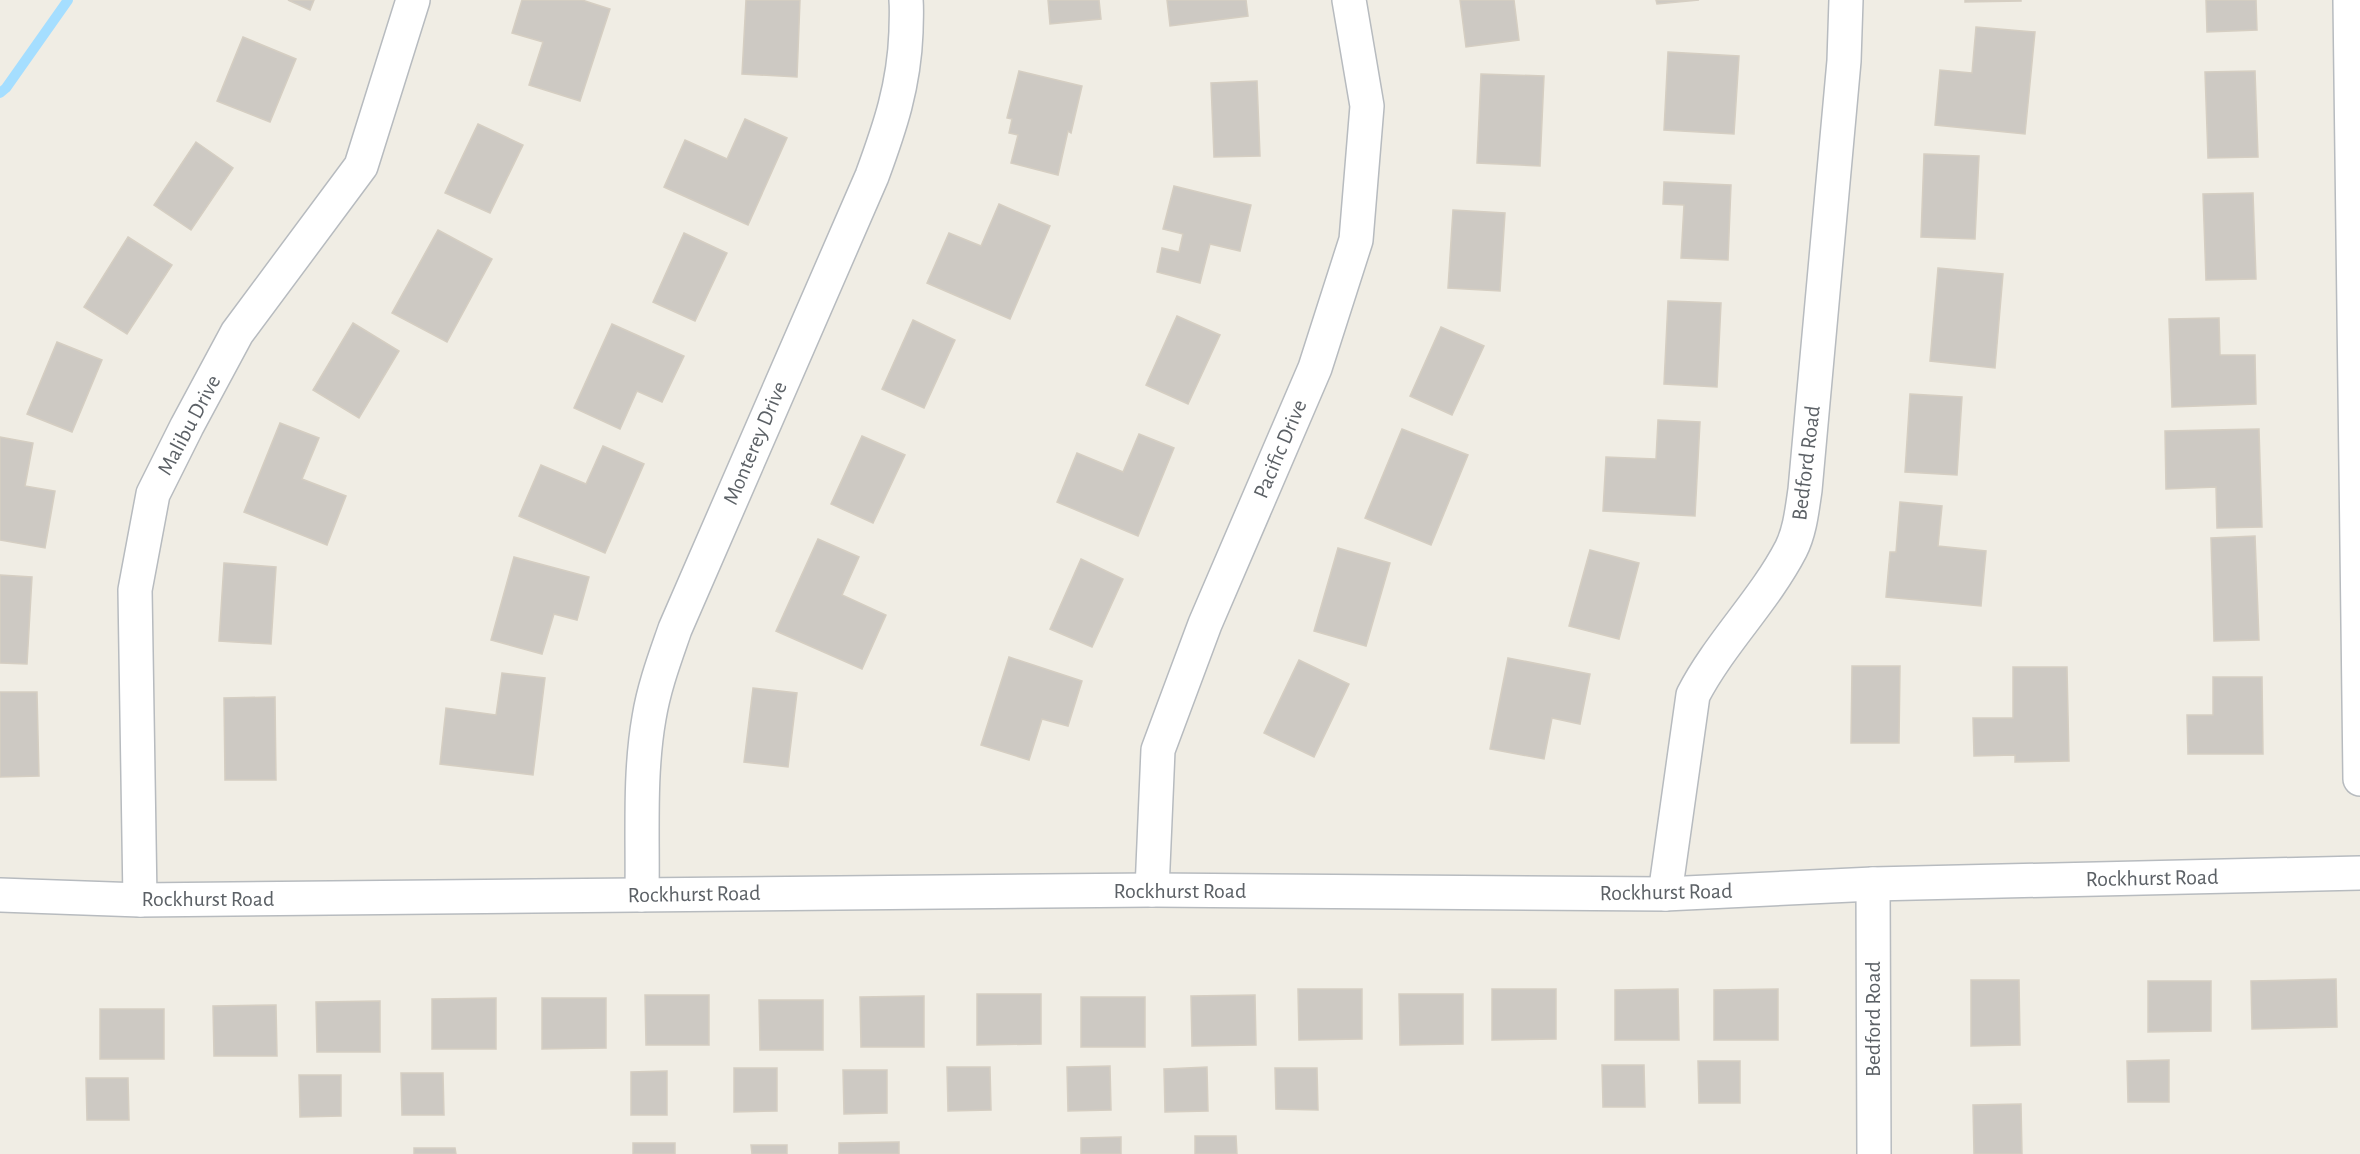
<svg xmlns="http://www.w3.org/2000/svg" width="2360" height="1154" font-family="'Alegreya Sans',sans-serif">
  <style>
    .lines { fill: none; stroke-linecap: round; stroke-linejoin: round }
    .stream { stroke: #a5deff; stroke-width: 10 }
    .building { fill: #cdc9c3; stroke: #d5cec2; stroke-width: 1.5 }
    .minor-casing { stroke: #b7bbbf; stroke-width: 36 }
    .tertiary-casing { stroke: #b7bbbf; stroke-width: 36 }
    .minor { stroke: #fff; stroke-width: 33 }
    .tertiary { stroke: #fff; stroke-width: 33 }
    .labels { text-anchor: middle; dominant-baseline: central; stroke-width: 5; stroke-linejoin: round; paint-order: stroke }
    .street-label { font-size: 22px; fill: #5c6166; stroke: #fff }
  </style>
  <rect width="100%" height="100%" fill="#f0ede4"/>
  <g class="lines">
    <!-- stream -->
    <polyline class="stream" points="0,93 6,88 68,0"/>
  </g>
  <!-- building -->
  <g class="building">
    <polygon points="288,0 314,0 310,10"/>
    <polygon points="522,0 582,0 610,9 580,101 529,85 543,42 512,33"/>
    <polygon points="746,0 800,0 797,77 742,74"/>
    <polygon points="1048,0 1099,0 1101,19 1050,24"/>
    <polygon points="1167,0 1246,0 1248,16 1170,26"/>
    <polygon points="1460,0 1514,0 1519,40 1466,47"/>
    <polygon points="1656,0 1699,0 1657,4"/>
    <polygon points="1965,0 2021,0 2021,1 1965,2"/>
    <polygon points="2206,0 2256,0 2257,30 2207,32"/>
    <polygon points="1976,27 2035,32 2025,134 1935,125 1940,70 1972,73"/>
    <polygon points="243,37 296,59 270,122 217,101"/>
    <polygon points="1668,52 1739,56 1734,134 1664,130"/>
    <polygon points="1019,71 1082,86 1071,133 1068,131 1058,175 1011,163 1018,135 1009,133 1012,119 1007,118"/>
    <polygon points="2255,71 2258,157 2208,158 2205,72"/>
    <polygon points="1481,74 1544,76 1540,166 1477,163"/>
    <polygon points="1257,81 1260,156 1214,157 1211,83"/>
    <polygon points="745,119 787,138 748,225 664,187 685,140 727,159"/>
    <polygon points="478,124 523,145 490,213 445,193"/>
    <polygon points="196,142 233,168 191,230 154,205"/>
    <polygon points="1924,154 1979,156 1975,239 1921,237"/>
    <polygon points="1664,182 1731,185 1728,260 1681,258 1684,205 1663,204"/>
    <polygon points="1174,186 1251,205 1240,251 1210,244 1200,283 1157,272 1162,248 1179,252 1183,234 1163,229"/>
    <polygon points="2253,193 2256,279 2206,280 2203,194"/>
    <polygon points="999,204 1050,226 1010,319 927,283 949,233 981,246"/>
    <polygon points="1453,210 1505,213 1500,291 1448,288"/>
    <polygon points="438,230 492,259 447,342 392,313"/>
    <polygon points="684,233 727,253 695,321 653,302"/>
    <polygon points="128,237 172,265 127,334 84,307"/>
    <polygon points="1938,268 2003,274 1995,368 1930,361"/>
    <polygon points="1668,301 1721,303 1717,387 1664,384"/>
    <polygon points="1177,316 1220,335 1188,404 1146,385"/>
    <polygon points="2219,318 2220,355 2255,355 2256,404 2172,407 2169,319"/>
    <polygon points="913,320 955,340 924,408 882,389"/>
    <polygon points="353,323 399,351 359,418 313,390"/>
    <polygon points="612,324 684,356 662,402 637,391 620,429 574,408"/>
    <polygon points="1441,327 1484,346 1452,415 1410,396"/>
    <polygon points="57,342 102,360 72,432 27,414"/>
    <polygon points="1910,394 1962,397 1957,475 1905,472"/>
    <polygon points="1658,420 1700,422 1695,516 1603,511 1606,457 1656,459"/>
    <polygon points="280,423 319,438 302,479 346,496 327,545 244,512"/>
    <polygon points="1402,429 1468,455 1431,545 1365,518"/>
    <polygon points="2259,429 2262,527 2217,528 2216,487 2166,489 2165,431"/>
    <polygon points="1139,434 1174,448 1138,536 1057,502 1077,453 1123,472"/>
    <polygon points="862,436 905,455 873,523 831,504"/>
    <polygon points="0,437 33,443 25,486 55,491 45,548 0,540"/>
    <polygon points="603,446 644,464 605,553 519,516 541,465 586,484"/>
    <polygon points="1900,502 1942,506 1938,546 1986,551 1981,606 1886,597 1890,552 1896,552"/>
    <polygon points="2255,536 2259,640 2214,641 2211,538"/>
    <polygon points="818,539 859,557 842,595 886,615 862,669 776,631"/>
    <polygon points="1338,548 1390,563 1366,646 1314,631"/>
    <polygon points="1590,550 1639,563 1619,639 1569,626"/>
    <polygon points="514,557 589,577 577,620 554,614 542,654 491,640"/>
    <polygon points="1081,559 1123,579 1092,647 1050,629"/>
    <polygon points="224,563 276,567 271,644 219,641"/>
    <polygon points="0,575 32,577 27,664 0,663"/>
    <polygon points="1009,657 1082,681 1068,726 1042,719 1029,760 981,745"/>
    <polygon points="1508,658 1590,674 1580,724 1552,718 1544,759 1490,749"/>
    <polygon points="1299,660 1349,684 1314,757 1264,733"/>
    <polygon points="1852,666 1900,666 1899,743 1851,743"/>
    <polygon points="2013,667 2067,667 2069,761 2015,762 2015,755 1974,756 1973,718 2013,718"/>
    <polygon points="502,673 545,678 533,775 440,764 446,708 496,715"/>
    <polygon points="2213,677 2262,677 2263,754 2188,754 2187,715 2213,715"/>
    <polygon points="753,688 797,693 788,767 744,762"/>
    <polygon points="0,692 37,692 39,776 0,777"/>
    <polygon points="275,697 276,780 225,780 224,698"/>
    <polygon points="2336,979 2337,1027 2252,1029 2251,981"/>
    <polygon points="1971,980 2019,980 2020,1045 1971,1046"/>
    <polygon points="2148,981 2211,981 2211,1031 2148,1032"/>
    <polygon points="1298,989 1362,989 1362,1039 1299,1040"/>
    <polygon points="1492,989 1556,989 1556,1039 1492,1040"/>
    <polygon points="1678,989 1679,1040 1615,1040 1615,990"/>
    <polygon points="1778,989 1778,1040 1714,1040 1714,990"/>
    <polygon points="977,994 1041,994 1041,1044 977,1045"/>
    <polygon points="1399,994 1463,994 1463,1044 1400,1045"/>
    <polygon points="645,995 709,995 709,1045 646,1045"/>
    <polygon points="1255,995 1256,1045 1192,1046 1191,996"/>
    <polygon points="924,996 924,1047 861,1047 860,997"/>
    <rect x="1081" y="997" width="64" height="50"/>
    <polygon points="496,998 496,1049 432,1049 432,999"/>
    <polygon points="542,998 606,998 606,1048 542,1049"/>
    <polygon points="759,1000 823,1000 823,1050 760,1050"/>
    <polygon points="380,1001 380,1052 317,1052 316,1002"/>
    <polygon points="276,1005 277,1056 214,1056 213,1006"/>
    <rect x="100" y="1009" width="64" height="50"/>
    <polygon points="2169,1060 2169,1102 2128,1102 2127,1061"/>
    <polygon points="1698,1061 1740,1061 1740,1103 1699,1103"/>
    <polygon points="1602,1065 1644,1065 1645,1107 1603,1107"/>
    <polygon points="1110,1066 1111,1110 1068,1111 1067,1067"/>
    <polygon points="947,1067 990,1067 991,1110 948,1111"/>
    <polygon points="1207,1067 1208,1111 1165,1112 1164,1069"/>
    <polygon points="734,1068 777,1068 777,1111 734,1112"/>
    <polygon points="1275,1068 1317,1068 1318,1110 1276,1109"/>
    <polygon points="843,1070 887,1070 887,1113 844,1114"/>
    <polygon points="667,1071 667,1115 631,1115 631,1072"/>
    <polygon points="401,1073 443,1073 444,1115 402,1115"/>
    <polygon points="299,1075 341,1075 341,1116 300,1117"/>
    <polygon points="86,1078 128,1078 129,1120 87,1120"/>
    <polygon points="2021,1104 2022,1154 1974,1154 1973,1105"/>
    <polygon points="1195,1136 1236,1136 1237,1154 1195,1154"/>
    <polygon points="1121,1137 1121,1154 1081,1154 1081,1138"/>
    <polygon points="899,1142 899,1154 839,1154 839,1143"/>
    <rect x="633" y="1143" width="42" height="11"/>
    <polygon points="751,1145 787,1145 787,1154 752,1154"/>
    <polygon points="414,1148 455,1148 456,1154 414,1154"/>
  </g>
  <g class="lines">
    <defs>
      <g id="minor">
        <polyline points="2350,0 2360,779"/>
        <polyline points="1873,884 1874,1154"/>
        <polyline points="1152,890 1158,750 1205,624 1315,368 1356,240 1367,106 1349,0"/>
        <path d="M1665,894l28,-199c27,-52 71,-94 98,-146 9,-18 11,-39 14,-59l39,-429 2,-61"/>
        <path d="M642,895c1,-59 -3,-120 7,-177 5,-31 16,-60 26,-89l197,-453c18,-49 32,-90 34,-144 0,-10 1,-21 0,-32"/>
        <polyline points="140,900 135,590 153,494 187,426 237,333 361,166 413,0"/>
      </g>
      <polyline id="tertiary" points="0,895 140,900 1152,890 1665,894 1873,884 2360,873"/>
    </defs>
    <!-- minor casing -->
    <use href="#minor" class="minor-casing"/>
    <!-- tertiary casing -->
    <use href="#tertiary" class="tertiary-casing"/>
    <!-- minor -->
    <use href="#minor" class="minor"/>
    <!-- tertiary -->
    <use href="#tertiary" class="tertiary"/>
  </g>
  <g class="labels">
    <!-- street labels -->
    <g class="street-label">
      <text transform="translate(189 425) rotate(-62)">Malibu Drive</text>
      <text transform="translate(755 443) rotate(-67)">Monterey Drive</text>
      <text transform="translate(1280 449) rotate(-67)">Pacific Drive</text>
      <text transform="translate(1806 463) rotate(-83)">Bedford Road</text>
      <text transform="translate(2152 878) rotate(-1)">Rockhurst Road</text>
      <text x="1180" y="891">Rockhurst Road</text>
      <text transform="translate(1666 892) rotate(-1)">Rockhurst Road</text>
      <text transform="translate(694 894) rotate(-1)">Rockhurst Road</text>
      <text x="208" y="899">Rockhurst Road</text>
      <text transform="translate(1873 1019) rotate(-90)">Bedford Road</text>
    </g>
  </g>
</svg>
